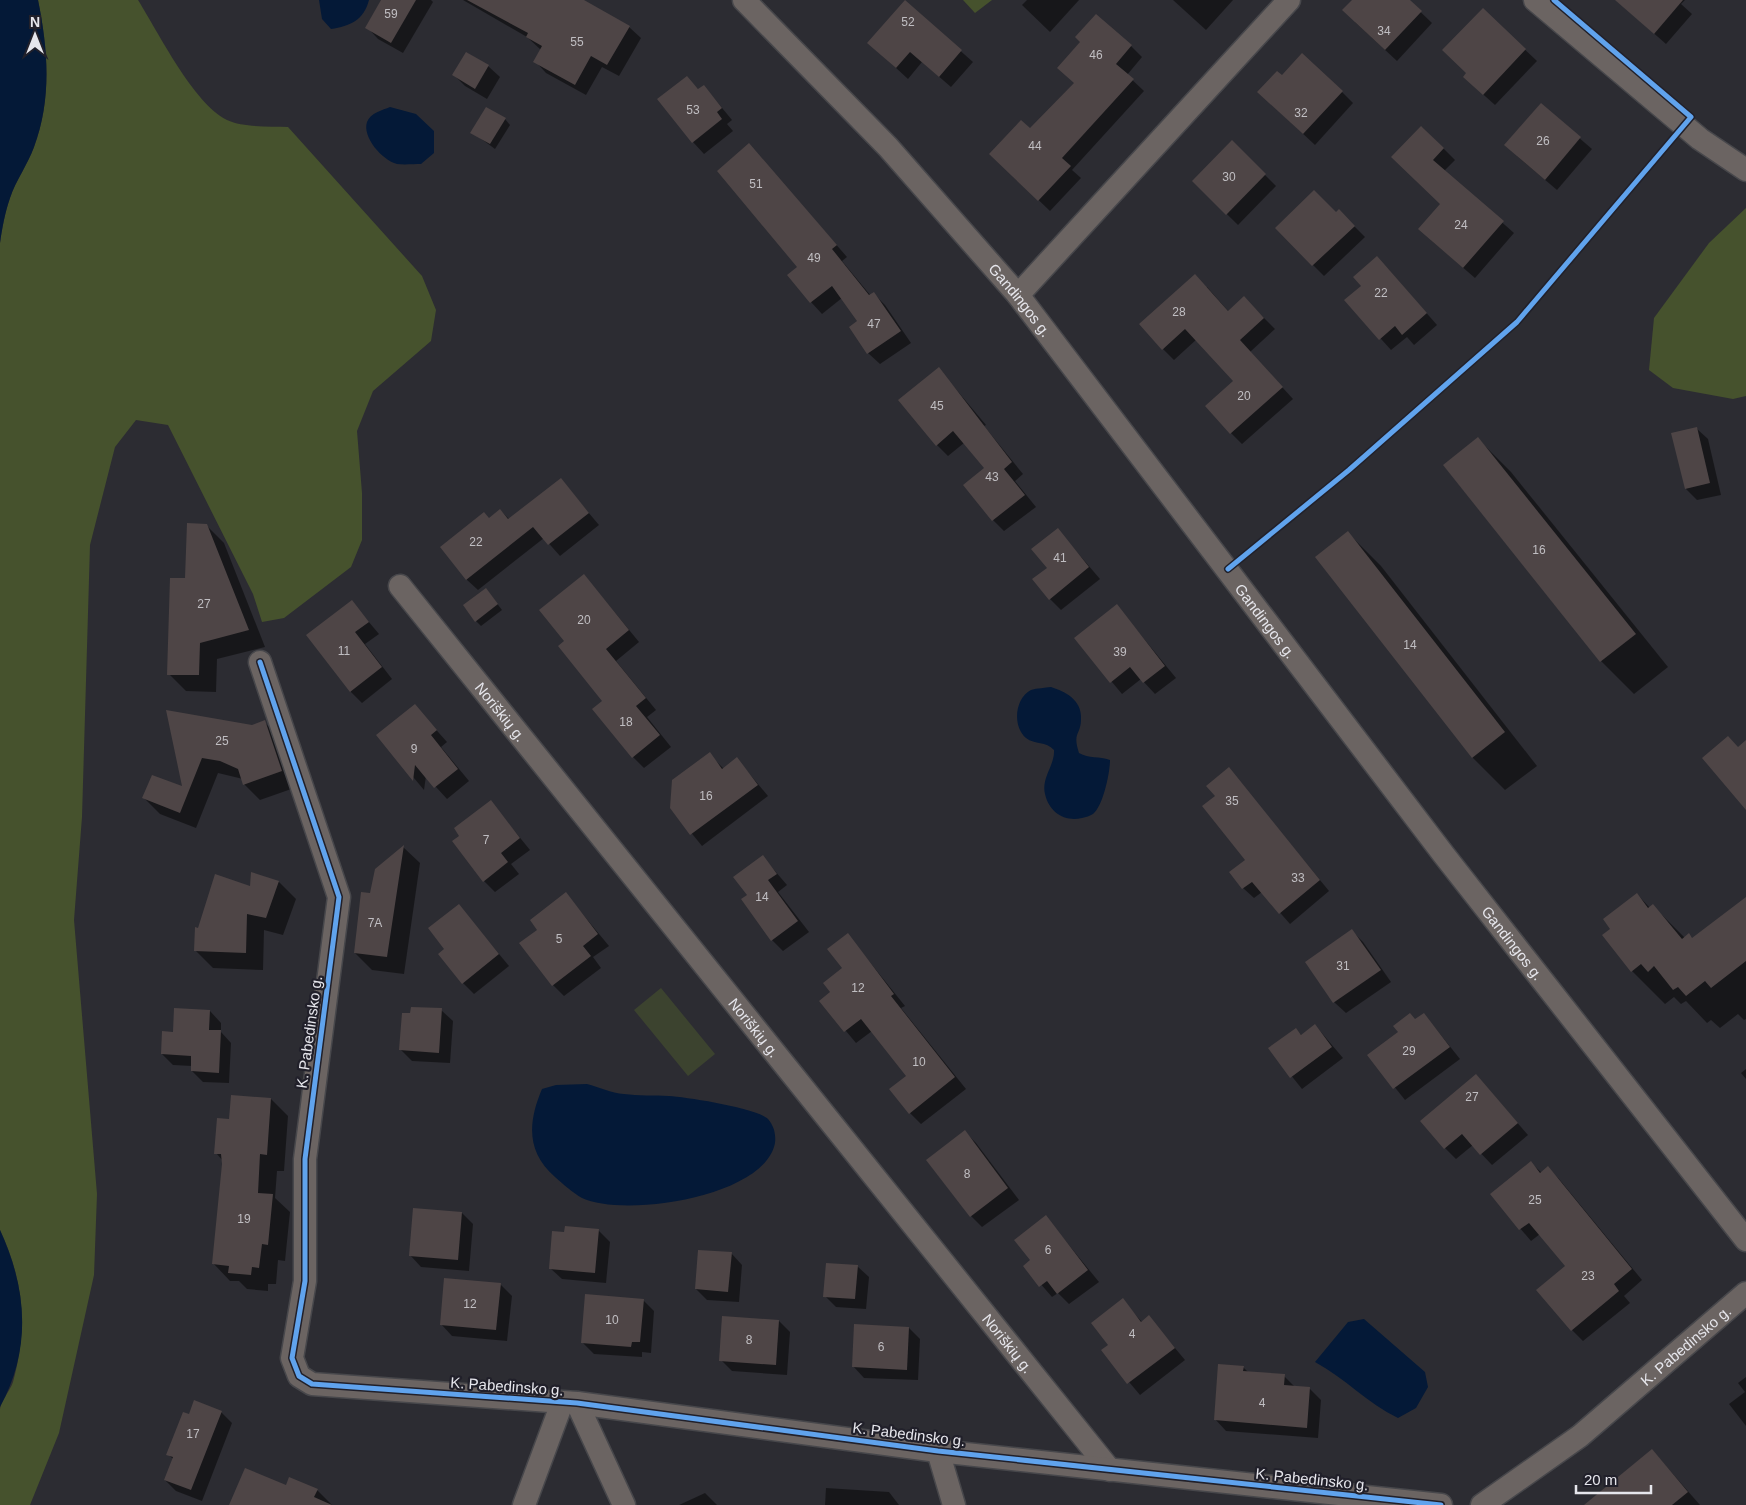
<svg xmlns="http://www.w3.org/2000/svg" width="1746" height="1505" font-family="Arial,sans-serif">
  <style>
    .green { fill: #3c432f }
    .forest { fill: #46522d }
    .water { fill: #041937 }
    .shadow { fill: #0007 }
    .building { fill: #4e4546 }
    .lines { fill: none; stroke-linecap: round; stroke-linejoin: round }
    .minor-casing { stroke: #47474b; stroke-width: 25 }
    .minor { stroke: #6b6462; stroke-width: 22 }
    .cycleway-casing { stroke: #21202a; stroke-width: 8 }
    .cycleway { stroke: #60a3ed; stroke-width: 5 }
    .labels { text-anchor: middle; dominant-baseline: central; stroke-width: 4.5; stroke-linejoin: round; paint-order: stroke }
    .number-label { font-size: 12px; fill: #c0bec2 }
    .street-label { font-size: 15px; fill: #e6e6ec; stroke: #21202a }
  </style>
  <rect width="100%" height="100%" fill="#2c2c32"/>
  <!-- green -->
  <polygon class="green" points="661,988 715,1054 688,1076 634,1010"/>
  <!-- forest -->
  <g class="forest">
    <path d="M38,0h100c20,32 56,104 89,120 17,8 43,6 61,7l134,149 14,34 -5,31 -58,50 -16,40 5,62v47l-11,27 -67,51 -22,4 -9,-28 -85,-169 -32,-5 -21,27 -25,98 -8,272 -8,103 23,274 -3,81 -35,158 -29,72h-30c0,-31 0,-65 0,-96 1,-9 10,-18 13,-27 15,-56 11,-100 -13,-152v-987c2,-14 5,-31 10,-45 6,-18 18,-34 24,-51 18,-48 14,-98 4,-147z"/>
    <polygon points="963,0 992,0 975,13"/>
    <polygon points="1746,208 1746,396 1733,399 1673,388 1649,370 1654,318 1709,243"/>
  </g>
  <!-- water -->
  <g class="water">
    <path d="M0,0h38c10,49 14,99 -4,147 -6,17 -18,33 -24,51 -5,14 -8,31 -10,45z"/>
    <path d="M319,0h50c-5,20 -19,26 -38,29l-9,-10z"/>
    <path d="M390,107l26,7 18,17v22l-13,11c-7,0 -17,1 -24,0 -15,-4 -35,-27 -30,-42 3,-9 16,-12 23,-15z"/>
    <path d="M1051,687c15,5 31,13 30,32 0,16 -9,13 -2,34 10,6 20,3 31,7 0,13 -7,46 -17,54 -3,2 -7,3 -11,4 -18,4 -33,-6 -37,-24 -4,-16 10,-29 9,-44 -8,-9 -19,-5 -28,-12 -14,-12 -11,-40 5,-48 6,-2 14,-2 20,-3z"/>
    <path d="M587,1084c12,3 24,9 37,10 14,2 30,1 45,2 17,1 88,12 99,23 6,7 8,15 7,24 -10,54 -151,75 -193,55 -9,-5 -19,-14 -27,-21 -29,-25 -27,-55 -13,-88l14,-4z"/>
    <path d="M0,1230c27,59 32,118 0,177z"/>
    <path d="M1364,1319l61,53 3,15 -12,21 -18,10c-31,-15 -53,-40 -83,-56l33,-40z"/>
  </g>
  <!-- shadow -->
  <g class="shadow">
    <polygon points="383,0 431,0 433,2 403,53 378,39 367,27"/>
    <polygon points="463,0 582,0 629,27 641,38 619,76 602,67 586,95 546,73 535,61 541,50 527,37"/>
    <polygon points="1027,0 1079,0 1050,32 1022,5"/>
    <polygon points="1173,0 1233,0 1206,30"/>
    <polygon points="1354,0 1408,0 1432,23 1397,61 1355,22"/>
    <polygon points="1616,0 1685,0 1681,4 1692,14 1666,44"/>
    <polygon points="905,2 973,62 951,87 922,62 908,79 869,43"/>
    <polygon points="1483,10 1537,61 1495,105 1476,88"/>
    <polygon points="1081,42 1131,46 1142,57 1127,75 1144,91 1072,170 1081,178 1050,211 1002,165 1030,130 1075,83"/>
    <polygon points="467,53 488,66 500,77 487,99 465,86 454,75"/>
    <polygon points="687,78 699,90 704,86 732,120 727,124 733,131 704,154 693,142"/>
    <polygon points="1342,92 1353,103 1315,145 1270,103"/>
    <polygon points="1541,105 1592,149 1557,190 1517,156"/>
    <polygon points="505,119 510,125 495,149 472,132"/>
    <polygon points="1422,127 1455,160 1444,171 1514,233 1475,278 1431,240 1442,204"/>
    <polygon points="1232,142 1276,186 1238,225 1193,181"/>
    <polygon points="749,145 847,257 842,261 871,296 874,294 885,305 911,343 880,364 868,353 851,327 859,322 842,298 822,314 811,302 789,275 799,267"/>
    <polygon points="1336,214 1350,222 1365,237 1324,276 1276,228"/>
    <polygon points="1388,269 1437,325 1414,345 1407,337 1391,350 1346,300"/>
    <polygon points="1207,287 1229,312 1255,309 1275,329 1250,352 1293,399 1242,444 1231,433 1235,381 1197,339 1174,360 1163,349"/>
    <polygon points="939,369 986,425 984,426 1023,474 1015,481 1036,507 1004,531 993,520 986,468 964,443 948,456 937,445"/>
    <polygon points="1696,428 1708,439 1721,495 1697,500 1686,489"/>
    <polygon points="1478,439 1511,472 1668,667 1634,694 1601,661 1445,466"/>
    <polygon points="561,480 599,525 560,556 544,538 478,590 466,579 489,519 500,510 510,520"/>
    <polygon points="206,525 224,543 265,647 217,659 216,692 186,691 169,674 186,580"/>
    <polygon points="1058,530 1100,579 1061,610 1050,599 1048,568"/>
    <polygon points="1348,533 1381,566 1537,766 1505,790 1472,757"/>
    <polygon points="584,575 639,642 616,661 656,710 647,717 671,747 644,768 633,757 603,701 566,641"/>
    <polygon points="486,589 502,610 481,626 476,621"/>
    <polygon points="352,602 379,634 365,644 392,679 362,703 350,691"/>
    <polygon points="1117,606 1176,678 1155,694 1141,679 1122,694 1076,639"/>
    <polygon points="415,706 447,742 441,747 469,781 447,799 426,776 424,790 378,735"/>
    <polygon points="168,712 252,726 264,722 280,738 297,787 260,800 244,784 243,779 218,773 196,828 160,814 144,798 184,788"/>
    <polygon points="709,754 724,769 737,759 768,796 702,846 671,808"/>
    <polygon points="1229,769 1329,891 1290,924 1262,892 1254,898 1243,888 1247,860 1216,796"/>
    <polygon points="491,802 530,850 511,864 519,874 495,892 484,881 461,836"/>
    <polygon points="403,847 420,863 404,974 372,970 355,953 371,894"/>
    <polygon points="763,857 787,885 778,892 809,932 783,951 772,940 748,895"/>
    <polygon points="252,874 279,882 296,899 283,935 264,930 263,970 213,968 196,951 199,929 251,888"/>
    <polygon points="566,894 609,946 593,957 601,968 564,996 553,985 539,930"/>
    <polygon points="1637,894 1650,908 1653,906 1685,938 1693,939 1746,900 1746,1019 1744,1020 1738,1014 1720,1028 1711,1020 1707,1023 1686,1001 1681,1004 1674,997 1665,1004 1632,971 1612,929"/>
    <polygon points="459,906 509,966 474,994 463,983 446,949"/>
    <polygon points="1352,931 1363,942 1391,982 1346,1013 1334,1002 1307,963"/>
    <polygon points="848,935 905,1006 901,1008 966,1089 921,1124 910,1113 908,1076 872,1031 856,1043 821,1001 832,992 844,968"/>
    <polygon points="441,1010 453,1021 450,1063 412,1061 401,1050"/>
    <polygon points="210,1011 221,1023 221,1032 231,1043 229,1083 203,1082 192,1071 192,1066 173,1065 162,1054 174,1033"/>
    <polygon points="1424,1014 1460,1059 1405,1100 1369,1055"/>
    <polygon points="1315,1025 1343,1058 1302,1089 1270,1049 1296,1029 1302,1036"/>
    <polygon points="1746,1069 1746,1079 1741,1073"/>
    <polygon points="1476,1075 1528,1135 1492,1165 1473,1145 1456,1159 1445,1148"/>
    <polygon points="271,1099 288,1116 284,1171 277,1171 275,1198 290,1212 285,1261 278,1260 276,1284 268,1284 268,1291 247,1289 239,1281 230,1281 213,1263 223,1161 216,1153 230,1120"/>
    <polygon points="965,1132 976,1143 1019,1200 982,1227 971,1216"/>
    <polygon points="1531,1163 1542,1173 1548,1168 1559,1179 1642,1280 1624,1296 1630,1303 1583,1341 1572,1330 1566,1266 1540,1234 1531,1241 1491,1194"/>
    <polygon points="462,1213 473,1224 469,1271 421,1267 410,1255"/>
    <polygon points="1046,1217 1099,1282 1069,1304 1058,1293 1052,1297 1025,1266 1032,1260"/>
    <polygon points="598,1230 610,1242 606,1283 562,1279 550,1268 565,1234"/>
    <polygon points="731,1253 742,1265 739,1302 707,1300 696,1289"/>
    <polygon points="857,1266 869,1277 866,1309 836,1307 825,1296"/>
    <polygon points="500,1284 512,1296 507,1341 452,1336 441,1324"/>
    <polygon points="643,1300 654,1311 651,1353 642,1352 642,1357 594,1354 583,1343"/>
    <polygon points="1122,1300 1142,1322 1149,1317 1185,1360 1140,1395 1103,1351 1110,1346"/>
    <polygon points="779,1321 790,1332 787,1375 732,1371 721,1360"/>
    <polygon points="909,1328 920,1339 918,1380 864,1378 853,1366"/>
    <polygon points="1243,1367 1249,1373 1284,1376 1296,1388 1310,1389 1321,1400 1318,1438 1226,1431 1215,1419"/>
    <polygon points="1746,1377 1746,1426 1729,1404 1745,1392 1738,1383"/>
    <polygon points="221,1412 232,1423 202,1501 176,1491 165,1480 173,1459 168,1454 190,1416"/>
    <polygon points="1652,1450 1700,1505 1586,1505"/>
    <polygon points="286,1487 317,1490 332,1505 234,1505"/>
    <polygon points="826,1488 889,1492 899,1505 825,1505"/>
    <polygon points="705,1493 717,1505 679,1505"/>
  </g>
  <!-- building -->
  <g class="building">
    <polygon points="381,0 416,0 391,43 365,28"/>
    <polygon points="467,0 584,0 630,26 607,65 591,56 575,85 533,62 542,46 526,37 528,33"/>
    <polygon points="905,0 962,50 939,77 910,52 896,68 867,43"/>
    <polygon points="1352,0 1410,0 1422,11 1385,50 1342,10"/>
    <polygon points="1615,0 1683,0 1654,34"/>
    <polygon points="1483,8 1526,49 1483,95 1463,77 1466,73 1442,50"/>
    <polygon points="1096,14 1132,45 1116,64 1134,79 1062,158 1071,166 1038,201 989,154 1021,120 1030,128 1074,83 1057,68 1080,42 1075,37"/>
    <polygon points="466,52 489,65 475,89 452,75"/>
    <polygon points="1302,53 1343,91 1303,134 1257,92 1277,71 1282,75"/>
    <polygon points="687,76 698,89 704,85 722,108 717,112 722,119 692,143 657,99"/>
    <polygon points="1541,103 1581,137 1545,180 1504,145"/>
    <polygon points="486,107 506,118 490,144 470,133"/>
    <polygon points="1421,126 1444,148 1433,160 1504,221 1463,268 1418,229 1440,204 1391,157"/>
    <polygon points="1232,140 1266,174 1226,215 1192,181"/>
    <polygon points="749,143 837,245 832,249 869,295 874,292 901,331 867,354 849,327 857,321 832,286 810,303 787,275 797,267 717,171"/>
    <polygon points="1314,190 1336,212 1339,209 1355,226 1312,266 1275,228"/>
    <polygon points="1377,256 1427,313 1402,335 1395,326 1379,340 1344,300 1361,286 1353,277"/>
    <polygon points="1195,274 1228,311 1244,296 1264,318 1240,340 1283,387 1230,434 1205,406 1233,381 1185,329 1162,350 1139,324"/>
    <polygon points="939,367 1012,462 1004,469 1025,495 992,521 963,485 984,468 953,431 936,446 898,400"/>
    <polygon points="1697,427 1710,483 1685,489 1671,433"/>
    <polygon points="1478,437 1636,634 1600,662 1443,465"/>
    <polygon points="561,478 589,513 548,545 533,527 466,580 440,547 484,512 489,518 500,509 508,519"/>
    <polygon points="187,523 207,524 249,630 200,643 199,675 167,675 170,578 185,578"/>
    <polygon points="1058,528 1089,567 1049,600 1032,579 1047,568 1031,549"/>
    <polygon points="1348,531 1505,732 1472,758 1315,557"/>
    <polygon points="584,574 629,630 606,649 646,698 636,706 660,735 632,758 592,709 602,701 558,646 564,641 539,610"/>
    <polygon points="486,588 498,604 475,622 463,605"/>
    <polygon points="352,600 369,622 355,632 382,667 350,692 306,635"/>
    <polygon points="1117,604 1165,666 1143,683 1130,667 1110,683 1074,638"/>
    <polygon points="415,704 437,730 431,735 458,769 434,788 415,765 413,781 376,735"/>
    <polygon points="166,710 252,725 265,720 282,771 243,785 238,769 220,761 202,758 180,813 142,798 152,775 182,786"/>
    <polygon points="1728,736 1738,747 1746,740 1746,810 1702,758"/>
    <polygon points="710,752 722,769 737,757 758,785 690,835 670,808 672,780"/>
    <polygon points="1229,767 1320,880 1279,914 1252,882 1242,889 1229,872 1245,860 1202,806 1215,796 1206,786"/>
    <polygon points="491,800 520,838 501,853 508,862 483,882 452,841 459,836 454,828"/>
    <polygon points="404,845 387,957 354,953 361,892 370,893 375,869"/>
    <polygon points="763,855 777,874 768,880 798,921 771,941 741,899 747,895 733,877"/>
    <polygon points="251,872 279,881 266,918 247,914 246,953 194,951 195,927 198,928 215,874 250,886"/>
    <polygon points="566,892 598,934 583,946 591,956 552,986 519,943 537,930 530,920"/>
    <polygon points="1637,893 1648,908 1653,904 1682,939 1689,933 1692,938 1746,897 1746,961 1711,988 1705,981 1686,996 1678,987 1673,990 1654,966 1648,972 1641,964 1631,972 1602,935 1610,929 1603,919"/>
    <polygon points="459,904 499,954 462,984 438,954 444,949 428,928"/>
    <polygon points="1352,929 1381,970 1333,1003 1305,962"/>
    <polygon points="848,933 894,994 891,996 955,1077 909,1114 889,1089 906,1076 861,1019 844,1032 819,1001 830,992 823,983 842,968 827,949"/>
    <polygon points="411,1007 442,1008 439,1053 399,1050 402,1013 410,1013"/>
    <polygon points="174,1008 210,1010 209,1030 221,1030 219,1073 191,1071 191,1056 161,1054 162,1031 173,1032"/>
    <polygon points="1410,1013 1415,1019 1424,1013 1450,1047 1393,1089 1367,1055 1398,1032 1393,1026"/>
    <polygon points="1315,1024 1332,1047 1290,1078 1268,1048 1296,1028 1301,1035"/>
    <polygon points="1476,1074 1518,1123 1480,1155 1462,1134 1444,1149 1420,1121"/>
    <polygon points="231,1095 271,1098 267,1155 260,1154 258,1193 273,1194 268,1245 262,1244 259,1268 252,1267 251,1275 228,1273 229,1266 212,1264 222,1164 221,1154 214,1154 217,1118 229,1119"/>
    <polygon points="965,1130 1008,1188 970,1217 926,1160"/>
    <polygon points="1531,1161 1540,1173 1548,1166 1632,1269 1614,1284 1619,1291 1571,1331 1536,1290 1565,1266 1529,1223 1519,1230 1490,1194"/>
    <polygon points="413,1208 462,1212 458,1260 409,1256"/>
    <polygon points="1046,1215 1088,1270 1057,1294 1047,1281 1039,1287 1023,1266 1030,1260 1014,1240"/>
    <polygon points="565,1226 599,1229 595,1273 549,1269 552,1231 564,1232"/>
    <polygon points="698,1250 732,1252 728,1292 695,1289"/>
    <polygon points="826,1263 858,1265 855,1299 823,1297"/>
    <polygon points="444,1278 501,1283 496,1330 440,1325"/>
    <polygon points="585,1294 644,1299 640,1342 632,1342 631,1347 581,1343"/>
    <polygon points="1123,1298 1141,1322 1149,1315 1175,1348 1127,1384 1101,1350 1108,1345 1091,1323"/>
    <polygon points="722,1316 779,1320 776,1365 719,1361"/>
    <polygon points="854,1324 909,1327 907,1370 852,1367"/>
    <polygon points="1218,1364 1244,1366 1243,1371 1285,1374 1284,1385 1310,1387 1307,1428 1214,1420"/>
    <polygon points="194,1400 222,1411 191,1490 164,1480 173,1457 166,1455 183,1412 189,1414"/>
    <polygon points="1652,1449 1688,1492 1672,1505 1584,1505"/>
    <polygon points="245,1468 286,1485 289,1477 318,1489 314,1497 332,1505 229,1505"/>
  </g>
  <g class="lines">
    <defs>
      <g id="minor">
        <path id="s1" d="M744,0l144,147 130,148 426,560 302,385"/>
        <polyline points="1535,0 1700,139 1746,170"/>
        <polyline points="1018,295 1289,0"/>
        <path id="s2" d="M400,586l710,884"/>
        <polyline points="260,662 339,897 305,1159 305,1281 292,1358 299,1376 312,1384 577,1403 938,1451 1441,1505"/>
        <polyline points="577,1403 624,1505"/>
        <polyline points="938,1451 954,1505"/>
        <polyline points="524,1505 562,1403"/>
        <path id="s3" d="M1482,1505l98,-69 166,-143"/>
      </g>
    </defs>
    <!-- minor casing -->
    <use href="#minor" class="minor-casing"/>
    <!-- minor -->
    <use href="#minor" class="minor"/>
    <defs>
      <g id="cycleway">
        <polyline points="1228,569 1349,470 1517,322 1691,117 1554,0"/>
        <polyline points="260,662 339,897 305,1159 305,1281 292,1358 299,1376 312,1384 577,1403 938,1451 1441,1505"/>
      </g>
    </defs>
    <!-- cycleway casing -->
    <use href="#cycleway" class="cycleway-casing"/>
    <!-- cycleway -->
    <use href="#cycleway" class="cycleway"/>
  </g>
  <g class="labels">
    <!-- number labels -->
    <g class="number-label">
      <text x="391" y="14">59</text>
      <text x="908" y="22">52</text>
      <text x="1384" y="31">34</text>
      <text x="577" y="42">55</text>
      <text x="1096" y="55">46</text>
      <text x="693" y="110">53</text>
      <text x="1301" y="113">32</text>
      <text x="1543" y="141">26</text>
      <text x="1035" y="146">44</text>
      <text x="1229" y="177">30</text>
      <text x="756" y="184">51</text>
      <text x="1461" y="225">24</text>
      <text x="814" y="258">49</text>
      <text x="1381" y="293">22</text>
      <text x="1179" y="312">28</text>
      <text x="874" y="324">47</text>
      <text x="1244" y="396">20</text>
      <text x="937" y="406">45</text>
      <text x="992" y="477">43</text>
      <text x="476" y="542">22</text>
      <text x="1539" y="550">16</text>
      <text x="1060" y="558">41</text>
      <text x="204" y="604">27</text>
      <text x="584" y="620">20</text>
      <text x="1410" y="645">14</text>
      <text x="344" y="651">11</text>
      <text x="1120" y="652">39</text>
      <text x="626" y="722">18</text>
      <text x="222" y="741">25</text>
      <text x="414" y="749">9</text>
      <text x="706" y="796">16</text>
      <text x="1232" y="801">35</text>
      <text x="486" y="840">7</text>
      <text x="1298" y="878">33</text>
      <text x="762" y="897">14</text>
      <text x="375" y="923">7A</text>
      <text x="559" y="939">5</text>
      <text x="1343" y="966">31</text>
      <text x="858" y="988">12</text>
      <text x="1409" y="1051">29</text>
      <text x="919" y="1062">10</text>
      <text x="1472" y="1097">27</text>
      <text x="967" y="1174">8</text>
      <text x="1535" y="1200">25</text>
      <text x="244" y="1219">19</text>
      <text x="1048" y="1250">6</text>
      <text x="1588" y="1276">23</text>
      <text x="470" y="1304">12</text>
      <text x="612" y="1320">10</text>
      <text x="1132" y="1334">4</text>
      <text x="749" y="1340">8</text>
      <text x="881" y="1347">6</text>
      <text x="1262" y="1403">4</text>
      <text x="193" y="1434">17</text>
    </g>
    <!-- street labels -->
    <g class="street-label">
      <text stroke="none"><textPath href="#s1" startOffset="408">Gandingos g.</textPath></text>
      <text stroke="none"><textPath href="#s1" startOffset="812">Gandingos g.</textPath></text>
      <text stroke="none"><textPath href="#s2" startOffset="161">Noriškių g.</textPath></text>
      <text stroke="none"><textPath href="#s1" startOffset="1218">Gandingos g.</textPath></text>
      <text stroke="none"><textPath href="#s2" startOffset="566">Noriškių g.</textPath></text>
      <text transform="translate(309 1032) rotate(-82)">K. Pabedinsko g.</text>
      <text stroke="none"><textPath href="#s2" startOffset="971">Noriškių g.</textPath></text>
      <text stroke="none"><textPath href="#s3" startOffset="259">K. Pabedinsko g.</textPath></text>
      <text transform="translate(507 1386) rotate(4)">K. Pabedinsko g.</text>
      <text transform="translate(909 1434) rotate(7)">K. Pabedinsko g.</text>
      <text transform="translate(1312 1479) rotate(6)">K. Pabedinsko g.</text>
    </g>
  </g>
  <!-- north arrow -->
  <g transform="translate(35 35)" stroke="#21202a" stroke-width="4" paint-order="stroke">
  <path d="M0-4L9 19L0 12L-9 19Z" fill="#e6e6ec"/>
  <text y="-8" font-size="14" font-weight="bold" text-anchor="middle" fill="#e6e6ec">N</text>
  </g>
  <!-- scale -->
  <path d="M1576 1485v8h75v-8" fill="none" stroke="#e6e6ec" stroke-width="2.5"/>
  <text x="1584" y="1485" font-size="15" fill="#e6e6ec" stroke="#21202a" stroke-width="4" paint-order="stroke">20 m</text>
</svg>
